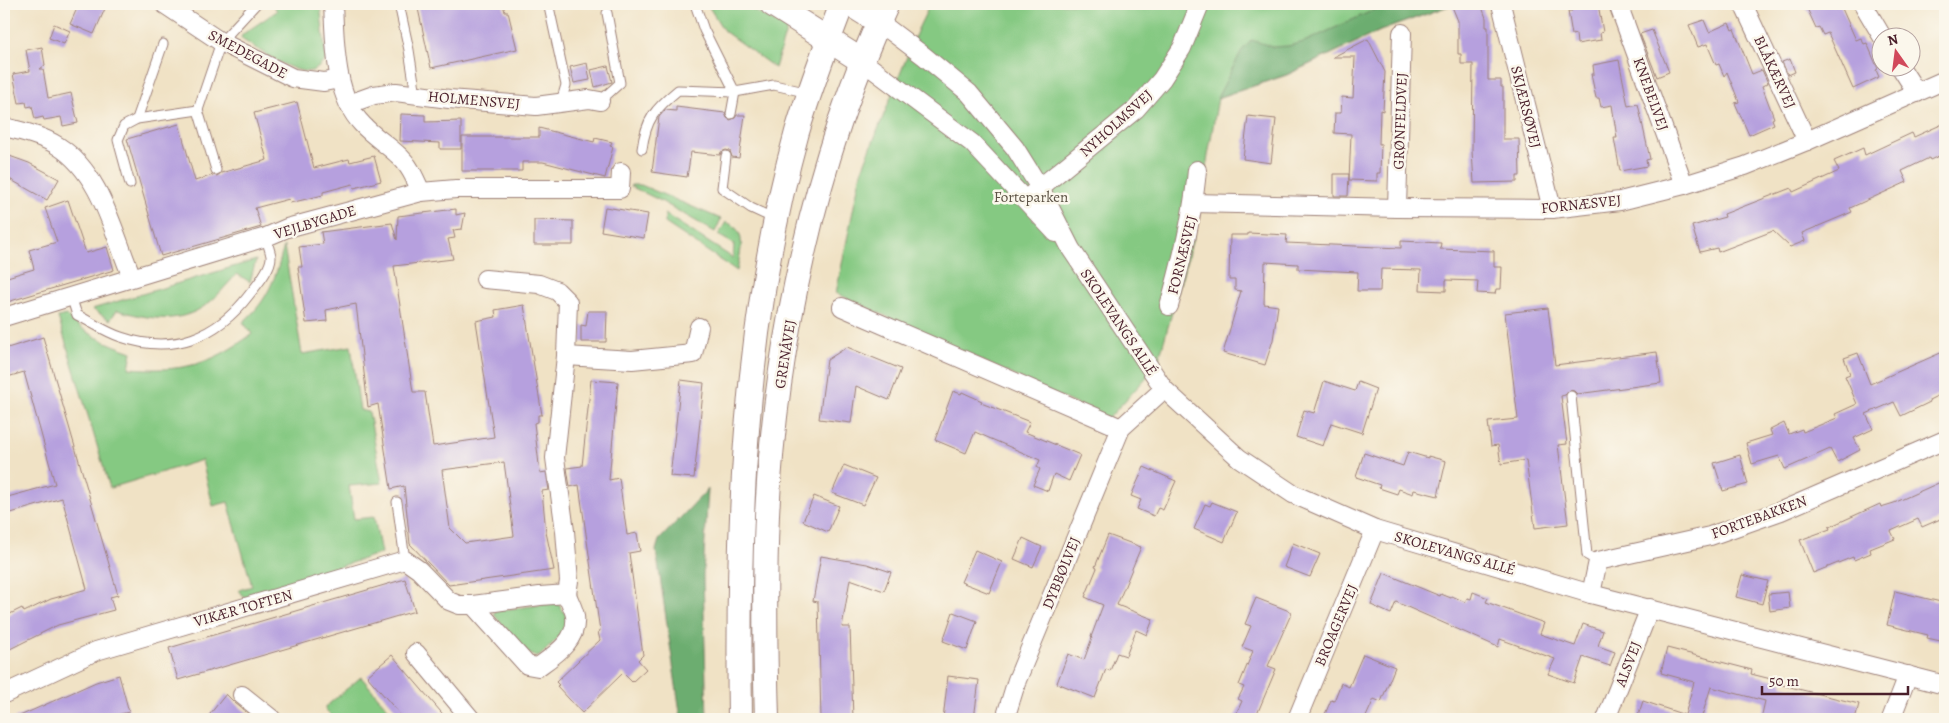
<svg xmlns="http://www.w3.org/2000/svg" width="1949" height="723" font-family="Alegreya,serif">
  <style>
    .green { fill: #85c982; stroke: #687456 }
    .forest { fill: #6cad70; stroke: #5b664e }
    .building { fill: #b6a0de; fill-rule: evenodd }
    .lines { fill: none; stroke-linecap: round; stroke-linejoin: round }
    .lane-casing { stroke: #9d8078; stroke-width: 11 }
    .street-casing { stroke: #9d8078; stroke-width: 20 }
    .secondary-casing { stroke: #9d8078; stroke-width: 26 }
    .lane { stroke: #fff; stroke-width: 9 }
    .street { stroke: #fff; stroke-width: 18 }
    .secondary { stroke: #fff; stroke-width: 24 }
    .labels { text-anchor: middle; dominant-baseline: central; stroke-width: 5; stroke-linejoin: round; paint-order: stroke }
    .street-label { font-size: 15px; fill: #4a1f2b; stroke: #fbf7ec }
    .park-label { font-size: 15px; fill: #5c5245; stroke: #fbf7ec }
  </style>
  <rect width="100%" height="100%" fill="#fbf7ec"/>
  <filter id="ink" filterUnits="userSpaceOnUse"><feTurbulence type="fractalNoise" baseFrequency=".02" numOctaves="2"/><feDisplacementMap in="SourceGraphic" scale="10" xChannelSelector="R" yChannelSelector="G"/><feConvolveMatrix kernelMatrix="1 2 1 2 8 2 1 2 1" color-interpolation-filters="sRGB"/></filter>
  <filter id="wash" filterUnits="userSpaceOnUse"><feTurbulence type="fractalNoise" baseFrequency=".0096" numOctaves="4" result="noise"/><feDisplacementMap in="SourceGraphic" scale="20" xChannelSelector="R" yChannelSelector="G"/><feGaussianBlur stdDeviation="1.12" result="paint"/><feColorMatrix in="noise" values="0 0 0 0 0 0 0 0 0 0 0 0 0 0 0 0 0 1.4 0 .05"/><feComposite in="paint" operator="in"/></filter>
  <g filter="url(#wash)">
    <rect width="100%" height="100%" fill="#f0e2c5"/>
    <!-- green -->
    <g class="green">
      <path d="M273,4h47l6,55c-4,5 -9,11 -15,12 -17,4 -53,-22 -68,-31l-2,-3 2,-3 34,-23z"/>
      <polygon points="707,4 741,4 787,28 775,68 724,31"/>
      <polygon points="930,4 1454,4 1380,31 1287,75 1218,98 1195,231 1157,366 1108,419 836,293 861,172 918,29"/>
      <polygon points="632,185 641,185 721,219 715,232 659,200 630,186"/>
      <path d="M665,214l68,44 1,-14 -16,-9 8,-13c23,9 14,29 11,49l-72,-48z"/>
      <path d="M284,246l18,108 49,-8 9,64 9,2 13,71 -33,3 5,33 20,-2 7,36 -136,45 -6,-8 13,-4 -24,-84 -15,4 -11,-46 -92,28 -52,-171 8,-2c19,19 40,28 66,37l-3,16c53,4 80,-2 123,-34l-9,-12c25,-21 33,-45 41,-76z"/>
      <path d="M256,260l-6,22 -13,-8c-11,11 -21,25 -34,33 -27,18 -58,11 -86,3l-7,10 -18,-11z"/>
      <polygon points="554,603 559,605 568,618 564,632 540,656 536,657 528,653 494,615 495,611"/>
      <polygon points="361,677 397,719 335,719 324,708"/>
    </g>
    <!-- forest -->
    <g class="forest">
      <polygon points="1387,4 1395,4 1400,11 1416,9 1433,4 1454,4 1380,31 1286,75 1217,98 1242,50 1252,40 1273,47 1288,46 1304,42"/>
      <polygon points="708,489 703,575 707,719 681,719 656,550 659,540"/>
    </g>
    <g id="blocks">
      <!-- building -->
      <g class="building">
        <polygon points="79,4 107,4 94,34 70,24"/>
        <polygon points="417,4 503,4 505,12 508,12 517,49 431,68"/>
        <polygon points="1451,4 1481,4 1486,18 1486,27 1488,27 1488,80 1501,80 1501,87 1503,87 1503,139 1519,139 1520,176 1517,176 1517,182 1474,183 1472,151 1473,64 1461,64 1461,54 1458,54 1458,21"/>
        <polygon points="1571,4 1598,4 1603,32 1600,33 1601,40 1577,44 1576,34 1572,35 1568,11 1572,11"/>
        <polygon points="1805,4 1840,4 1856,40 1861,38 1864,44 1867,43 1878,69 1876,70 1879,77 1853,89 1828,33 1823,35 1819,27 1816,28"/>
        <polygon points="1704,20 1709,32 1729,23 1732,30 1734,29 1752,74 1762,70 1768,83 1762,86 1774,118 1772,119 1774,124 1749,135 1735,103 1739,102 1727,72 1724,76 1719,64 1716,65 1707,44 1698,47 1689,25"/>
        <polygon points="54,24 70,31 64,44 49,38"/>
        <polygon points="1652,30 1669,72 1657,77 1640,34"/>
        <polygon points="1368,39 1385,72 1383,111 1380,110 1379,144 1381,144 1380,173 1377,173 1377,181 1349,180 1351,134 1334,133 1335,113 1341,113 1342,97 1353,98 1355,57 1333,57"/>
        <polygon points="42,47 45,65 40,69 43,69 48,98 71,93 78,123 63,126 61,117 44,120 43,117 35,119 32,106 27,107 26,102 19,103 13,74 30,71 26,50"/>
        <polygon points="1790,59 1795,72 1788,75 1782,62"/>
        <polygon points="1619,60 1628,106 1638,104 1650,159 1646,160 1647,166 1620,171 1614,138 1617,138 1612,105 1601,107 1599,98 1596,98 1591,74 1594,74 1593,65"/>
        <polygon points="587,63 590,80 574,83 570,67"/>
        <polygon points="608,66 612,82 595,87 591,70"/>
        <polygon points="297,102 314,168 349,159 350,162 374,156 381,181 354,188 353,184 323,192 323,195 290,203 289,199 255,208 261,227 161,256 127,139 179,124 195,181 213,175 217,176 221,173 267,160 254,113"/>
        <polygon points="676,107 725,113 727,118 730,120 735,118 737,115 745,115 739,158 732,157 730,151 726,150 721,152 720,155 691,152 687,177 652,172 659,117 665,110 676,111"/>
        <polygon points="401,114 425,115 425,122 461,121 461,149 440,149 440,143 400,141"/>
        <polygon points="1248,116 1276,119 1271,163 1243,159"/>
        <polygon points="1945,123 1945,153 1930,160 1929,158 1902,171 1907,182 1850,208 1852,212 1802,233 1805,241 1790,247 1773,231 1718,252 1717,248 1700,252 1692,226 1725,217 1724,214 1791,188 1793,192 1839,171 1834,161 1863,148 1865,155 1912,133 1914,137"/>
        <polygon points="539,128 594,142 595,138 612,142 610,146 613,147 605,178 543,162 522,162 522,171 462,171 462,137 539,137"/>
        <polygon points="4,154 29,163 59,179 47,200 4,176"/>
        <polygon points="1334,174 1349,174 1348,196 1334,196"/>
        <polygon points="68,200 86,253 107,247 114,270 4,303 4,278 34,269 29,250 57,242 45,208"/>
        <polygon points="605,207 648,214 644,238 601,231"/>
        <path d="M456,209v6l9,-2 -3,16 -9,1 2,8 -7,1 5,20 -59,7 19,126h12l8,54 61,-9 -18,-116 20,-4 -1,-7 29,-5 18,110h-4v7l-4,1 6,50 6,-1 3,18 -7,1 4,41 8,38 -105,15 -39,-41 -6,-58 -13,3 -13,-85 -10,3 -12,-103 -30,6 1,11 -21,2 -8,-56h4l-3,-20 24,-3 -2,-12 71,-9 5,17 1,-24zM504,462l10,74 -49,7 -15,-15 -8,-58z"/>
        <polygon points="534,220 573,221 573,245 534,245"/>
        <polygon points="1248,233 1287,235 1286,243 1401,248 1401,241 1441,243 1440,249 1494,251 1494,267 1502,267 1501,289 1496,289 1495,294 1477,293 1478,281 1446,280 1446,291 1420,290 1421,270 1381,269 1380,291 1357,291 1358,272 1298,269 1298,264 1265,262 1264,304 1278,306 1273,340 1265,365 1223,353 1241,291 1235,290 1235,280 1229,280 1230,235 1248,235"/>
        <polygon points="1548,308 1555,365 1657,352 1661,383 1577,394 1574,391 1570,390 1565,395 1561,396 1567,444 1558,445 1568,524 1535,528 1526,460 1501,464 1498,445 1491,446 1488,422 1518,419 1505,313"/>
        <polygon points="588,311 607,311 606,342 581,342 581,325 586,326"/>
        <polygon points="43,337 118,595 110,597 114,610 58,625 8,650 4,642 4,617 22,608 24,612 51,599 87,589 62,498 4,515 4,498 55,484 24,372 4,378 4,349"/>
        <polygon points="847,347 901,369 889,400 856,386 851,423 819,419 827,360"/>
        <polygon points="1945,351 1945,392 1929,400 1930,402 1901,416 1894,402 1866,414 1873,429 1854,438 1860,450 1837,462 1830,449 1785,469 1779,456 1752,464 1746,443 1772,435 1770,430 1784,423 1789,434 1802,429 1803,432 1837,418 1835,414 1857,404 1845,376 1850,374 1844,358 1858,353 1870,384"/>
        <polygon points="591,380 618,382 609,480 619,478 627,535 637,533 640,551 629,553 643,655 638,660 646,669 632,682 623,673 582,713 557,686 559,685 556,682 600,640 598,632 600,631 579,485 570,487 567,468 582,466"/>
        <polygon points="681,380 704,383 694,478 670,476"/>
        <polygon points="1324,381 1355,391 1358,382 1376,389 1362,433 1331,423 1323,446 1296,437 1304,410 1314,413"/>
        <polygon points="953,391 961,394 962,392 982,401 981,403 1030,422 1025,432 1080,455 1069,481 1054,474 1048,491 1033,485 1040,469 1037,467 1040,460 975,432 966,453 935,440"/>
        <polygon points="1408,452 1428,458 1428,456 1446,461 1438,496 1414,490 1413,494 1399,489 1397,494 1379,488 1380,485 1356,477 1364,453 1403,466"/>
        <polygon points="1740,455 1748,484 1723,491 1714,463"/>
        <polygon points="844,465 876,478 863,505 832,493"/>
        <polygon points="1144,467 1176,481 1163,510 1158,508 1154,516 1137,509 1141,500 1131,496"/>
        <polygon points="1945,480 1945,517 1922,527 1918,519 1891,531 1895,539 1870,549 1871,553 1854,560 1853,557 1813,573 1800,540 1830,529 1829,527 1880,504 1881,507 1894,503"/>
        <polygon points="814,496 839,506 828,532 803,521"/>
        <polygon points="1212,502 1237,512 1224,542 1194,529 1205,504 1210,506"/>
        <polygon points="1108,535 1141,547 1117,605 1153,619 1147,635 1136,630 1126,656 1117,653 1110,671 1106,669 1095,698 1057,683 1068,654 1084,660 1092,638 1091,637 1103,605 1085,597 1097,568 1095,567"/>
        <polygon points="1023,538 1042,547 1033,567 1014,559"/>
        <polygon points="1293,543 1320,554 1310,577 1284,567"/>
        <polygon points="975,550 1002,562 989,593 961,582"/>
        <polygon points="821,556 867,564 891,572 884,591 850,579 842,627 850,627 853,719 821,719 818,602 813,601"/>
        <polygon points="1384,573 1440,596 1441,594 1451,598 1452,596 1465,602 1467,598 1471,599 1473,592 1488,598 1486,602 1544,623 1540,634 1575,646 1583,624 1603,631 1598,646 1615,652 1610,666 1583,657 1574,683 1548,674 1555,659 1500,639 1498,647 1396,602 1391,614 1371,605"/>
        <polygon points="1742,575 1768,581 1762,604 1736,597"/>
        <polygon points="405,579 415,611 178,680 169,648"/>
        <polygon points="1895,591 1945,603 1945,642 1927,638 1928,635 1887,625"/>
        <polygon points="1788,592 1790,608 1770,611 1768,594"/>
        <polygon points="1256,598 1292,612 1268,666 1276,669 1255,719 1234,719 1242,701 1238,699 1244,687 1239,685 1253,651 1242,647 1251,626 1245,624"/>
        <polygon points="953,612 977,621 967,650 943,641"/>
        <polygon points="1667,648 1752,670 1751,674 1783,682 1782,685 1859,704 1855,719 1761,719 1765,701 1711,687 1701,719 1637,719 1643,701 1685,715 1694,682 1661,673"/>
        <polygon points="1363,654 1395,667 1381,702 1374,699 1365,719 1323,719 1331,700 1334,701 1341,683 1349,687"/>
        <polygon points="392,655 447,719 404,719 367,676"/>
        <polygon points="119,675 129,712 112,716 114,719 13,719 96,682"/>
        <polygon points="948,676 979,680 974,719 943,719"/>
        <polygon points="226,694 235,703 255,719 206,719"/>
      </g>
    </g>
  </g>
  <g filter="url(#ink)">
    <use href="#blocks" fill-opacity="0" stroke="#9d8078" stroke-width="1"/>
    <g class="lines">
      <defs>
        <g id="lane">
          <polyline points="399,4 409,50 416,95"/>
          <polyline points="695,4 704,30 735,92 731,114"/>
          <polyline points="549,7 566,85 563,95 558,104"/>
          <polyline points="600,101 620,83 607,13"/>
          <polyline points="137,119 163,44"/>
          <path d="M642,149c4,-30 13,-40 36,-59l57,2 39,-7 35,8"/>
          <polyline points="726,156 722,188 751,208 775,219"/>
          <polyline points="216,170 198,110 221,42 256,4"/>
          <polyline points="130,184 118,140 124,126 137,119 198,110"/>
          <path d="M71,296l6,19c14,7 29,17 44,22 52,18 96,0 128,-42 7,-9 23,-27 22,-39 -1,-6 -4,-13 -5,-19"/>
          <polyline points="1571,396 1587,555 1598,561"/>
          <polyline points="397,502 405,560"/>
        </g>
        <g id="street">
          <polyline points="164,4 221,42 293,78 324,82 340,79"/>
          <path d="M333,4c2,37 1,91 29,120 11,12 23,19 35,30 12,10 18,24 24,38"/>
          <polyline points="1501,4 1552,209"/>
          <polyline points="1618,4 1684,185"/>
          <polyline points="1743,4 1807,141"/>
          <polyline points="1863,4 1883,38"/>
          <polyline points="879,22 924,56 969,93 1015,148 1040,188 1071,249 1164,389 1239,458 1293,494 1375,530 1591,594 1945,685"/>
          <polyline points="862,61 972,143 1056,233"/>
          <polyline points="1901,68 1917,93"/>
          <polyline points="349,104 374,95 396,92 449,99 536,106 589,99 600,101"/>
          <path d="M4,127c17,4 39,9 54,19 44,28 55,87 74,131"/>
          <polyline points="1031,195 1136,109 1162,79 1182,48 1200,4"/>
          <polyline points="1194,203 1397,208 1552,209 1620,201 1684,185 1745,166 1807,141 1945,80"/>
          <polyline points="1397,208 1402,33"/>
          <path d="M1169,306c13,-45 24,-89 28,-136"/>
          <polyline points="842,307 1121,428"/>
          <polyline points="4,317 266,237 287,228 421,192 456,189 620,189 621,172"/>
          <polyline points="566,356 632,360 693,354 699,327"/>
          <polyline points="1591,594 1598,561 1710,536 1781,511 1945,440"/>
          <path d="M473,605l54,60 11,2c18,-13 40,-27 37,-51 -1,-7 -6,-15 -8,-22"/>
          <polyline points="416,653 471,719"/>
          <polyline points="4,694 96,651 405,560 419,570 449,601 459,605 473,605 540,596 567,594 569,581 565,531 555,458 566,356 568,302 557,291 539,284 485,279"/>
          <polyline points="242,695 272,719"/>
          <polyline points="1005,719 1017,680 1121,428 1164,389"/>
          <polyline points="1297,719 1375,530"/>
          <polyline points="1606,719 1650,608"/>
          <polyline points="1891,719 1908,675"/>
        </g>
        <g id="secondary">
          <polyline points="772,4 862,61"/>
          <polyline points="850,4 879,22"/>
          <path d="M740,719c-3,-197 4,-396 57,-587 13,-44 29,-86 45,-128"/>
          <path d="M767,719c-2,-68 -3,-136 0,-204 8,-169 48,-358 120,-511"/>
        </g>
      </defs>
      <!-- lane casing -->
      <use href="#lane" class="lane-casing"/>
      <!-- street casing -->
      <use href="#street" class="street-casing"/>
      <!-- secondary casing -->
      <use href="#secondary" class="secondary-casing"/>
      <!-- lane -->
      <use href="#lane" class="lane"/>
      <!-- street -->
      <use href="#street" class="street"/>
      <!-- secondary -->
      <use href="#secondary" class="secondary"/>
    </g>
  </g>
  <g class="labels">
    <!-- street labels -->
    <g class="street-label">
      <text transform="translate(248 54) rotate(28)">SMEDEGADE</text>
      <text transform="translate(1775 72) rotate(65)">BLÅKÆRVEJ</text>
      <text transform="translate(1651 94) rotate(70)">KNEBELVEJ</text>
      <text transform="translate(474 100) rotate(5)">HOLMENSVEJ</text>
      <text transform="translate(1526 107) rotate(76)">SKJÆRSØVEJ</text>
      <text transform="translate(1400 121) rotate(-88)">GRØNFELDVEJ</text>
      <text transform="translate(1116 123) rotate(-42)">NYHOLMSVEJ</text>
      <text transform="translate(1581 204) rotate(-6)">FORNÆSVEJ</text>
      <text transform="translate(315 222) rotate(-17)">VEJLBYGADE</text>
      <text transform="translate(1182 255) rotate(-76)">FORNÆSVEJ</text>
      <text transform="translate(1119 322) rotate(56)">SKOLEVANGS ALLÉ</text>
      <text transform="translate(785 354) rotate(-81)">GRENÅVEJ</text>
      <text transform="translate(1759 517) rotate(-20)">FORTEBAKKEN</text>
      <text transform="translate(1455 553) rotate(16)">SKOLEVANGS ALLÉ</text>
      <text transform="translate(1061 573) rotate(-68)">DYBBØLVEJ</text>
      <text transform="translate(243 608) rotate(-16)">VIKÆR TOFTEN</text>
      <text transform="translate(1336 625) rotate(-67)">BROAGERVEJ</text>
      <text transform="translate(1628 664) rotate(-69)">ALSVEJ</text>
    </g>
    <!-- park labels -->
    <g class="park-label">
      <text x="1031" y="197">Forteparken</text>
    </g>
  </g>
  <!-- margin -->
  <rect width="1949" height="723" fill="none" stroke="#fbf7ec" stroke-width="20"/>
  <!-- north arrow -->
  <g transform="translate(1896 52) rotate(346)"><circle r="24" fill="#fbf7ec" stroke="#b4a19f"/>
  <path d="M0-4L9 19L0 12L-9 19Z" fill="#d1495b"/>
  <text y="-8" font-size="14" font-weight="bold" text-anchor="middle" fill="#4a1f2b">N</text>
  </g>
  <!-- scale -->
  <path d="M1762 686v8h146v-8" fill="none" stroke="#4a1f2b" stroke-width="2.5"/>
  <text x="1769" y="686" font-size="15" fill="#4a1f2b" stroke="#fbf7ec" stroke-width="4" paint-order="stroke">50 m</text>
</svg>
